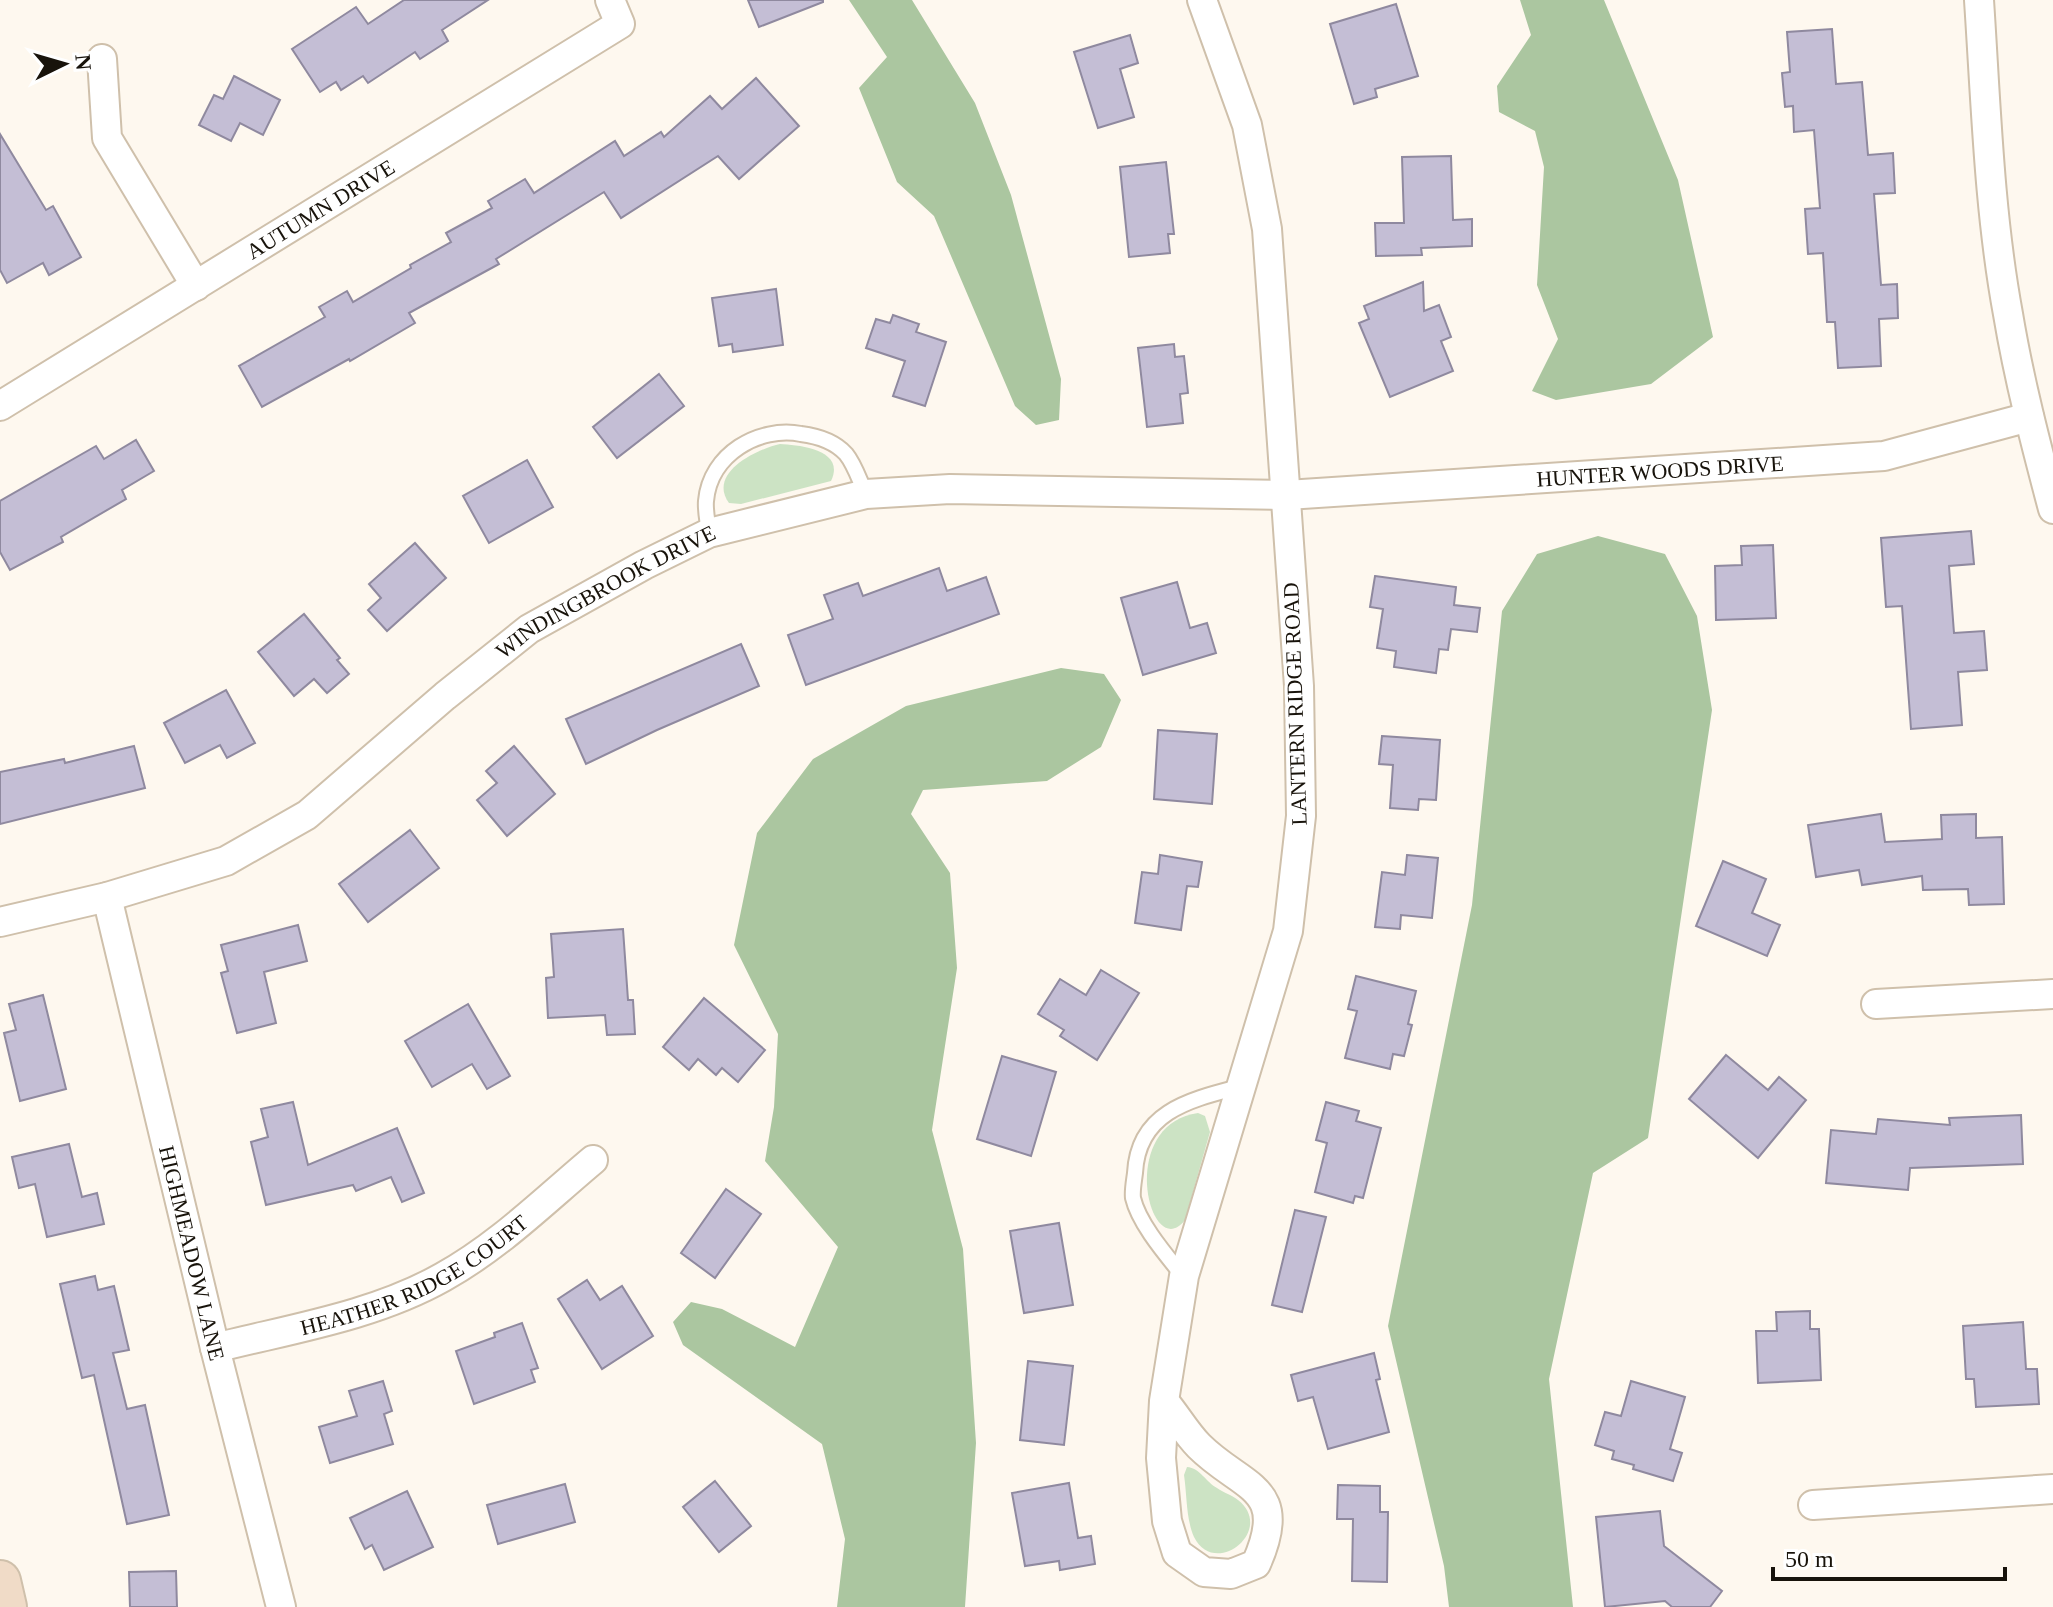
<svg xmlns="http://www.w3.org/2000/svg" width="2053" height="1607" font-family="'Times New Roman',serif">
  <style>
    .green { fill: #cce3c4 }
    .forest { fill: #abc6a0 }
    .building { fill: #c4bed5; stroke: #8f899f; stroke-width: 2 }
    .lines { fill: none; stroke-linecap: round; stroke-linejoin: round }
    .lane-casing { stroke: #cfc0ab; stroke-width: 18 }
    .street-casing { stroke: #cfc0ab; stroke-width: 32 }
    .secondary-casing { stroke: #cfc0ab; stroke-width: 44 }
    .lane { stroke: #fff; stroke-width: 14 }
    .street { stroke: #fff; stroke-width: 28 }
    .secondary { stroke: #f0dbc7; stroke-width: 40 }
    .labels { text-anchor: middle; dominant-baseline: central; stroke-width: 6; stroke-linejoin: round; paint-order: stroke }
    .street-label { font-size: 22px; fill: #18130b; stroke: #fff }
  </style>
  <rect width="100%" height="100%" fill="#fef8ef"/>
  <!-- green -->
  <g class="green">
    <path d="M780,444c20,1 66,6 51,37l-90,23 -12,-1c-22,-30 28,-54 51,-59z"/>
    <path d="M1198,1113l7,3 5,16 -25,88c-35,45 -70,-95 13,-107z"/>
    <path d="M1187,1467c13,1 19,15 30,21 7,5 15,7 21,12 38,30 -23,79 -44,37 -8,-18 -7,-42 -10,-62z"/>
  </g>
  <!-- forest -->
  <g class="forest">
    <polygon points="849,0 912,0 975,103 1011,195 1061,379 1059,420 1036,425 1015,406 934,216 897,182 859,88 887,57"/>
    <polygon points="1520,0 1604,0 1678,180 1713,337 1651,384 1556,400 1532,391 1558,339 1537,285 1544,167 1535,131 1499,112 1497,86 1531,35"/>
    <polygon points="1598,536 1665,554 1697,616 1712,710 1648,1138 1593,1173 1549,1379 1573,1607 1449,1607 1444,1566 1388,1326 1472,905 1502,611 1537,554"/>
    <polygon points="1061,668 1104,674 1121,700 1101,747 1047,781 923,790 911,814 950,873 957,968 932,1130 963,1249 976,1443 965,1607 837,1607 845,1539 822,1444 683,1345 673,1322 691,1302 722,1309 795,1347 838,1247 765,1161 774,1107 778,1034 734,945 757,833 813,759 906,706"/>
  </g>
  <!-- building -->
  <g class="building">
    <polygon points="404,0 488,0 442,30 448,41 420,59 415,52 368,83 363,76 341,90 336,82 320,92 292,49 356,7 368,24"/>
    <polygon points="748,0 823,0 823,2 759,27"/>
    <polygon points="1396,4 1418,76 1375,89 1377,97 1354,104 1330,24"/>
    <polygon points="1832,29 1836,84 1862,82 1868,155 1893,153 1895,193 1874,194 1881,285 1897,284 1898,318 1879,319 1881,366 1838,368 1835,322 1827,322 1823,253 1808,254 1805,209 1820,208 1814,130 1794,132 1793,106 1785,107 1782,73 1790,72 1787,32"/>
    <polygon points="1130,35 1138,63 1120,69 1134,117 1098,128 1074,52"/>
    <polygon points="234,76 280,100 263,135 240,123 231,141 199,125 214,95 223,99"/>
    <polygon points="756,78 799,126 739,179 718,156 621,218 604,192 496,259 499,264 409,313 415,323 350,361 349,359 262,407 239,366 325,317 319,307 347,291 353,302 411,268 410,265 451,242 446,233 492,208 488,201 525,179 534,193 615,141 624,156 661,132 664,137 710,96 722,109"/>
    <polygon points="0,134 46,210 53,206 81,257 49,275 43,263 7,283 0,270"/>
    <polygon points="1451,156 1453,220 1472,219 1472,246 1421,248 1422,255 1376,256 1375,223 1404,223 1402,157"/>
    <polygon points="1166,162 1174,234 1168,234 1170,253 1129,257 1120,167"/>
    <polygon points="1423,282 1424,311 1439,305 1451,337 1441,341 1453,371 1390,397 1359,323 1369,319 1364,306"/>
    <polygon points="776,289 783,345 733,352 732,344 719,346 712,298"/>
    <polygon points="893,315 919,324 916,332 946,342 925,406 893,396 905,361 866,348 876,319 890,323"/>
    <polygon points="1174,344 1175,357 1184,356 1188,393 1180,394 1183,423 1147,427 1138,348"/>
    <polygon points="659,374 684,406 617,458 593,427"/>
    <polygon points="136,440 154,471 122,490 126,499 61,537 63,542 10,570 0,552 0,501 96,446 104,459"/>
    <polygon points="527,460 553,507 489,543 463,496"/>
    <polygon points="1971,531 1974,564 1949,566 1954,633 1984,631 1987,670 1958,672 1962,725 1911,729 1902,606 1886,607 1881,538"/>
    <polygon points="415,543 446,578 387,631 368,610 381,598 369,584"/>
    <polygon points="1773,545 1776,618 1716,620 1715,566 1742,565 1741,546"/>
    <polygon points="939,568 947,591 986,577 999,614 806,685 788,635 833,619 824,595 858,583 863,596"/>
    <polygon points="1375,576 1456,587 1454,605 1480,608 1477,632 1451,629 1448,650 1439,649 1436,673 1394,667 1396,651 1377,648 1383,609 1370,607"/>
    <polygon points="1177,582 1190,628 1207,623 1216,653 1143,675 1121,598"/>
    <polygon points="304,614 340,658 337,660 349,674 327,693 314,679 294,696 258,652"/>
    <polygon points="741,644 759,686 657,730 586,764 566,719"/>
    <polygon points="226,690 255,743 227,758 220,745 185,763 164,723"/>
    <polygon points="1158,730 1217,734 1212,804 1154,799"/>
    <polygon points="1382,736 1440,740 1436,800 1419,799 1418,810 1390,808 1393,765 1379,764"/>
    <polygon points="134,746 145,788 0,824 0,772 64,759 65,763"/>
    <polygon points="514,746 555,794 507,836 477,800 497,783 486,771"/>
    <polygon points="1881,814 1885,842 1942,839 1941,815 1976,814 1976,838 2002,837 2004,904 1969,905 1968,889 1923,890 1922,876 1862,885 1859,870 1816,877 1808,825"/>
    <polygon points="410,830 439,868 368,922 339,884"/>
    <polygon points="1160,855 1202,862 1198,887 1187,886 1181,930 1135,923 1142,872 1158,874"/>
    <polygon points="1407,855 1438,858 1432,918 1401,915 1400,929 1375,927 1382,872 1405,875"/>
    <polygon points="1723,861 1766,879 1752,913 1780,925 1767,956 1696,926"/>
    <polygon points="298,925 307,961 264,972 276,1023 237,1033 221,973 228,971 221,945"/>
    <polygon points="623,929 628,1000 633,1000 635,1034 607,1035 605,1015 548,1018 546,978 554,977 551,934"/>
    <polygon points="1101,970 1139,993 1097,1060 1060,1036 1064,1030 1038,1014 1060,979 1086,995"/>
    <polygon points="1356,976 1416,991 1408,1024 1412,1025 1404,1056 1393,1054 1390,1069 1345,1058 1357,1011 1348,1009"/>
    <polygon points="43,995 66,1089 20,1101 4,1033 16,1030 9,1004"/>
    <polygon points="704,998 765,1050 738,1082 722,1068 716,1075 698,1059 689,1070 663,1047"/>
    <polygon points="468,1004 510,1076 487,1089 472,1064 432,1087 405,1041"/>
    <polygon points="1726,1055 1768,1090 1779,1077 1806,1100 1758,1158 1689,1099"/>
    <polygon points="1002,1056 1056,1072 1031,1156 977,1139"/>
    <polygon points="293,1102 308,1165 397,1128 424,1193 402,1202 391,1177 356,1191 353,1185 266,1205 251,1142 268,1137 261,1109"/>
    <polygon points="1326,1102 1359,1111 1356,1121 1381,1128 1363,1198 1355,1196 1353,1203 1315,1192 1327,1143 1316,1140"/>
    <polygon points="2021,1115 2023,1164 1910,1168 1908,1190 1826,1183 1831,1130 1876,1134 1878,1119 1950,1125 1949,1118"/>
    <polygon points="69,1144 82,1197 97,1193 104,1224 47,1237 35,1184 19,1188 12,1157"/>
    <polygon points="726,1189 761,1214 715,1278 681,1253"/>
    <polygon points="1295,1210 1326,1217 1302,1312 1272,1305"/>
    <polygon points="1059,1223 1073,1305 1024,1313 1010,1231"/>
    <polygon points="95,1276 98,1290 114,1286 129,1350 113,1353 127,1409 145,1405 169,1515 127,1524 94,1375 82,1378 60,1284"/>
    <polygon points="587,1280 600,1300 622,1286 653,1336 602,1369 558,1299"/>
    <polygon points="1810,1311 1810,1329 1819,1329 1821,1380 1758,1383 1756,1331 1777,1331 1776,1312"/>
    <polygon points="2023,1322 2026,1369 2037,1369 2039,1404 1976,1407 1974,1379 1966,1379 1963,1326"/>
    <polygon points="522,1323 538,1368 531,1370 535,1382 474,1404 456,1351 495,1337 494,1333"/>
    <polygon points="1374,1353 1380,1379 1376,1380 1389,1432 1328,1449 1313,1397 1298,1401 1291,1375"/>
    <polygon points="1028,1361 1073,1366 1064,1445 1020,1440"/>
    <polygon points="383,1381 392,1411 384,1414 393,1444 330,1463 319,1427 357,1416 349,1391"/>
    <polygon points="1631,1381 1685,1397 1670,1449 1682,1453 1673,1481 1633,1469 1634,1465 1612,1459 1614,1451 1595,1445 1605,1412 1621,1416"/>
    <polygon points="715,1481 751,1526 719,1552 683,1507"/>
    <polygon points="1069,1483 1078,1538 1091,1536 1095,1564 1060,1570 1059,1561 1025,1566 1012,1493"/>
    <polygon points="565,1484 575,1522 498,1544 487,1505"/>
    <polygon points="1338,1485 1380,1486 1380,1512 1388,1512 1387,1582 1352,1581 1353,1519 1337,1519"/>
    <polygon points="407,1491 433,1547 384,1570 372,1545 365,1549 350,1518"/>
    <polygon points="1660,1511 1664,1546 1722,1591 1710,1607 1672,1607 1665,1601 1605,1607 1596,1517"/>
    <polygon points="176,1571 177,1607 130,1607 129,1572"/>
  </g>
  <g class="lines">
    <defs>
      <g id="lane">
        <path d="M709,533c-1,-10 -4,-22 -3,-32 4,-47 53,-75 95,-67 16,2 34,8 45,20 9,11 14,28 20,40"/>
        <path d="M1183,1276c-16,-20 -44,-52 -50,-78 -1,-7 1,-17 2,-25 3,-61 54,-73 104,-86"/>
      </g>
      <g id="street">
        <path d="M1979,0c7,105 10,211 29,314 11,66 28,131 45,195"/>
        <polyline points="102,59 107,138 196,286"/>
        <path id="s1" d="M0,406l620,-382 -10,-24"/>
        <path id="s2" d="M107,897l108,451 66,259"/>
        <path id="s3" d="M0,922l107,-25 119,-36 81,-46 138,-119 84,-67 115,-64 65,-32 157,-39 84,-5 337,6 597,-39 145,-39"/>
        <polyline points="1876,1004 2053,994"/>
        <path id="s4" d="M215,1348c75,-19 159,-32 228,-71 56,-31 101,-76 150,-117"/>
        <path d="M1164,1401c12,14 22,32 35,45 43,43 92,40 57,118l-25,10 -27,-2 -27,-19 -10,-32 -6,-63 3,-57 20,-125 104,-345 13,-115 -2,-130 -32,-457 -20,-104 -45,-125"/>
        <polyline points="1813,1505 2053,1489"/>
      </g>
      <polyline id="secondary" points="0,1581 6,1607"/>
    </defs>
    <!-- lane casing -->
    <use href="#lane" class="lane-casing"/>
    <!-- street casing -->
    <use href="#street" class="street-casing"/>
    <!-- secondary casing -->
    <use href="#secondary" class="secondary-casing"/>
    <!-- lane -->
    <use href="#lane" class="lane"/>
    <!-- street -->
    <use href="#street" class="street"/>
    <!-- secondary -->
    <use href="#secondary" class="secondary"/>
  </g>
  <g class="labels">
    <!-- street labels -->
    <g class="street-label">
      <text stroke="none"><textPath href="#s1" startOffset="376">AUTUMN DRIVE</textPath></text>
      <text stroke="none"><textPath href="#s3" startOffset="1778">HUNTER WOODS DRIVE</textPath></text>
      <text stroke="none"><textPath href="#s3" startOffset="702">WINDINGBROOK DRIVE</textPath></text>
      <text transform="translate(1295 704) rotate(-92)">LANTERN RIDGE ROAD</text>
      <text stroke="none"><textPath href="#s2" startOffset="366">HIGHMEADOW LANE</textPath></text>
      <text stroke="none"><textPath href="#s4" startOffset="214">HEATHER RIDGE COURT</textPath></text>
    </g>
  </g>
  <!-- north arrow -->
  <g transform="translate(64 64) rotate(85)" stroke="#ffffff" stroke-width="6" paint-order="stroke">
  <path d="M0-6L14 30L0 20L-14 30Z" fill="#18130b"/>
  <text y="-12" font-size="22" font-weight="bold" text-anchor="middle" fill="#18130b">N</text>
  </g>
  <!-- scale -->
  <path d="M1773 1567v12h232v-12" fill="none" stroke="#18130b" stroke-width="4"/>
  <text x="1785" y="1567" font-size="24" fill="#18130b" stroke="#ffffff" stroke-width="6" paint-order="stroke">50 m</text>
</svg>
